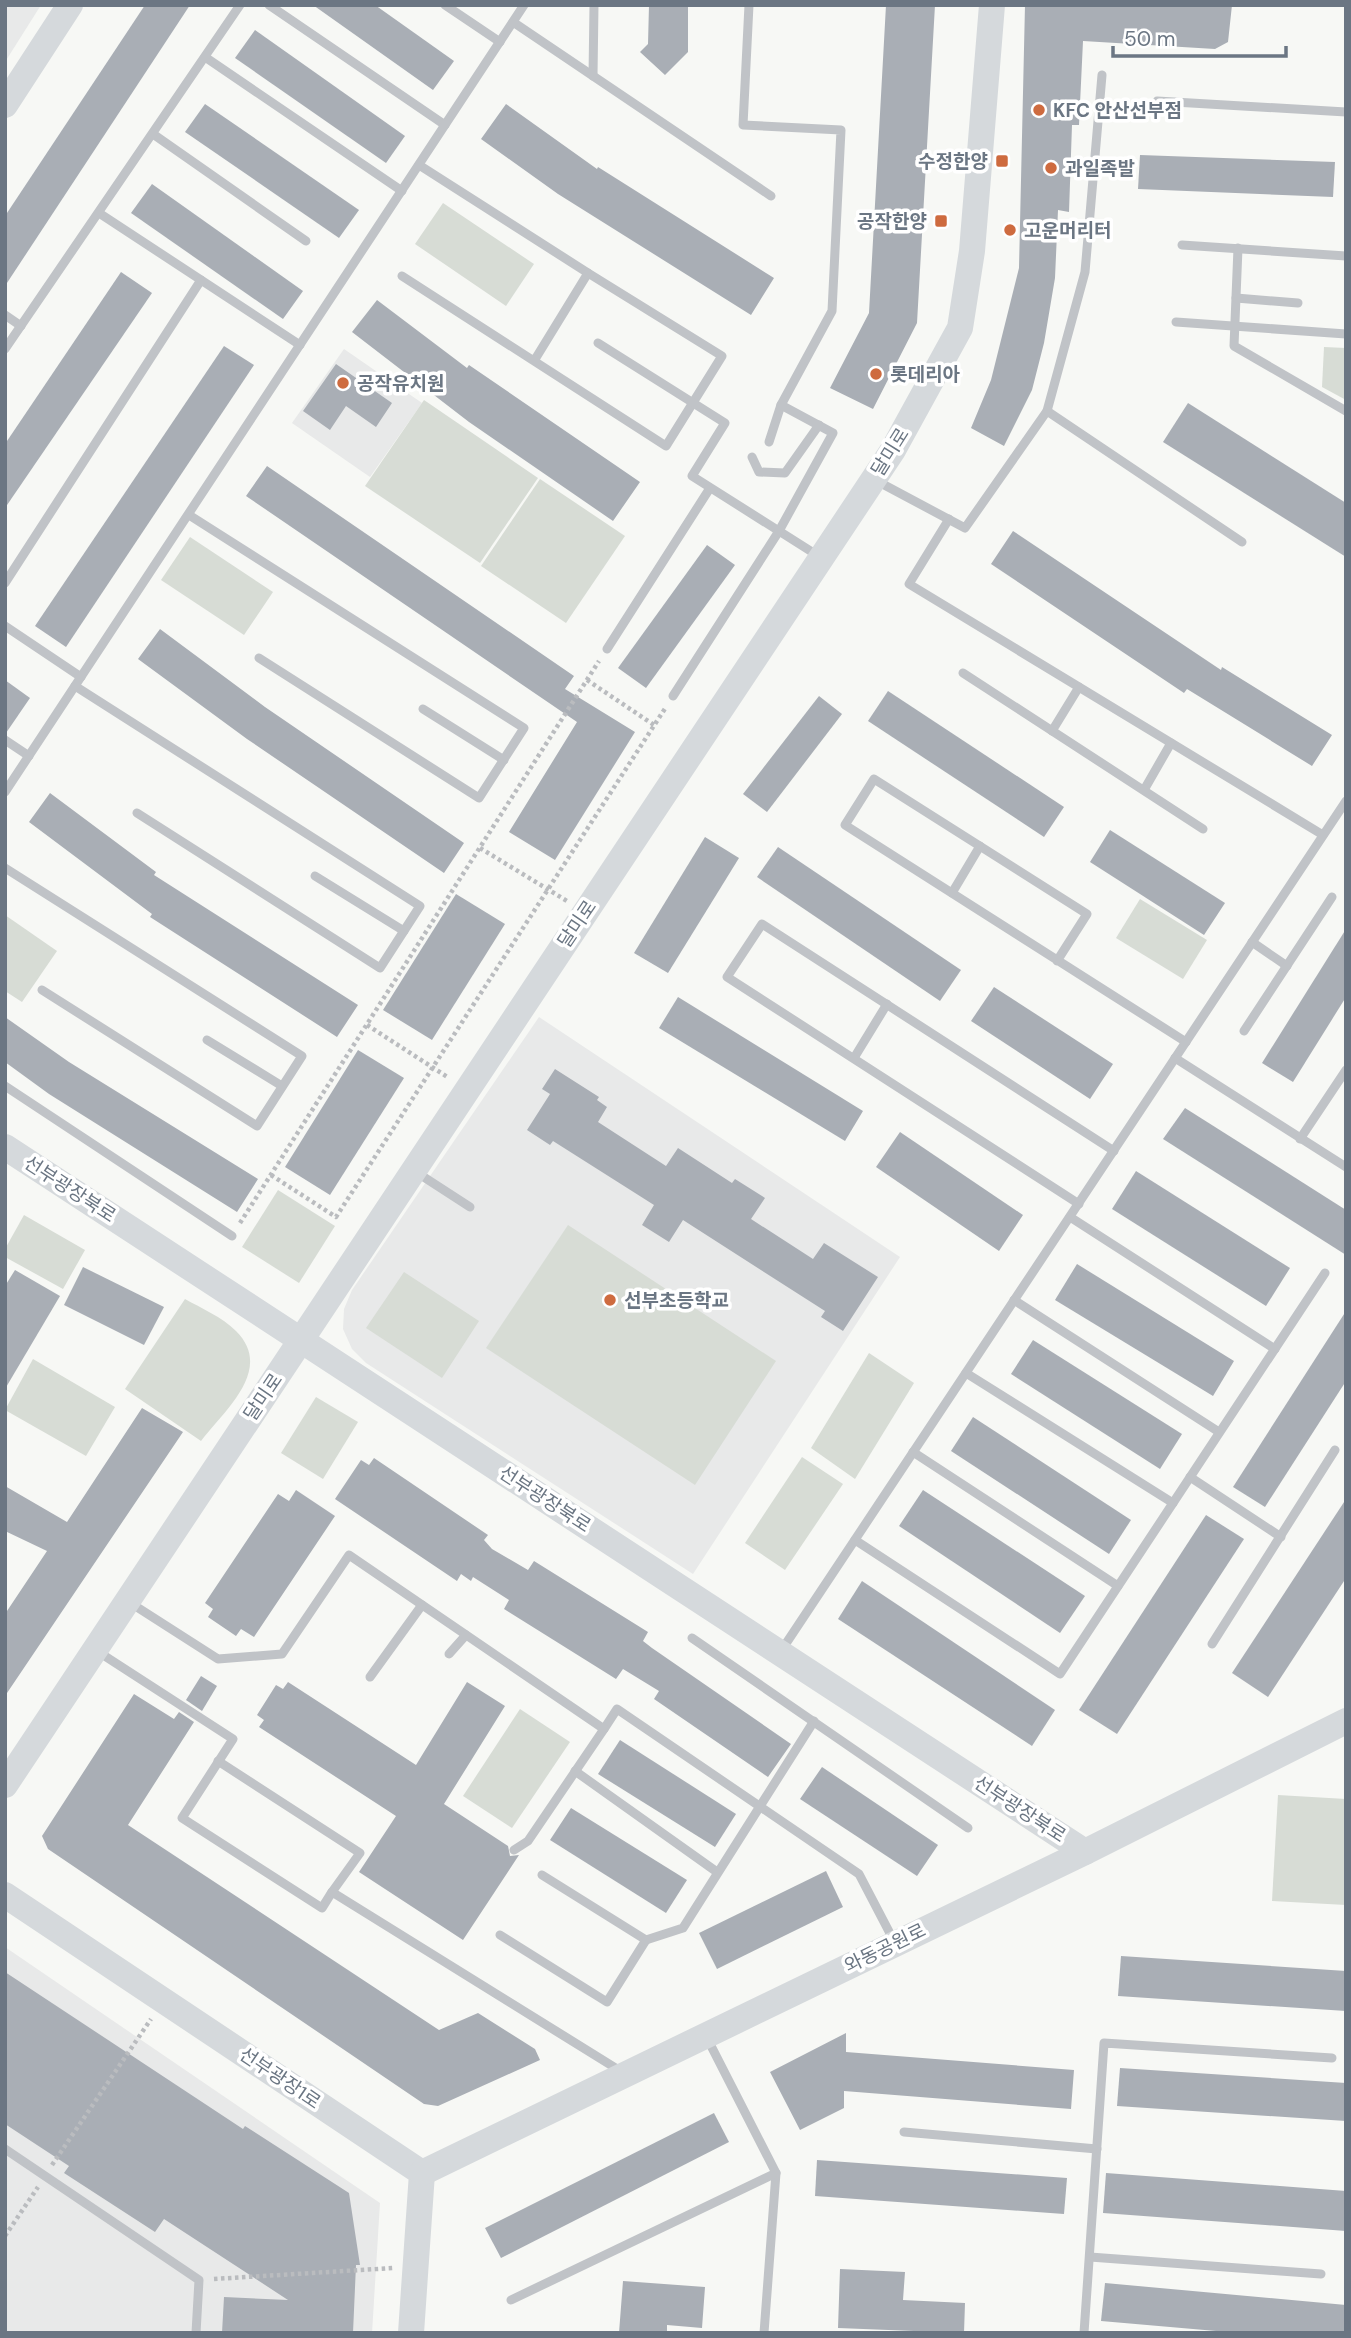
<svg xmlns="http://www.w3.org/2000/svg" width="1351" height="2338" font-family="'DM Sans','Noto Sans KR',sans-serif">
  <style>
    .built { fill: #e8e9e9 }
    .green { fill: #d7dcd5 }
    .building { fill: #a9aeb5 }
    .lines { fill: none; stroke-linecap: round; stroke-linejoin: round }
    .path { stroke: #babcbf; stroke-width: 4.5; stroke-dasharray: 3.5 3.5; stroke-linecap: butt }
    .lane { stroke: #c0c3c7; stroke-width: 9 }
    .secondary { stroke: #d5d9dc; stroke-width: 26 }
    .poi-dot { fill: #ce6b3f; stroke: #fff; stroke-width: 2.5 }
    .labels { text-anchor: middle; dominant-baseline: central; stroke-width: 7; stroke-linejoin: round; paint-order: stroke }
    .poi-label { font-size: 19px; font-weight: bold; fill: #6b7683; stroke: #fff; text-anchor: start }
    .street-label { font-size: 19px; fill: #6b7683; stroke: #fff }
  </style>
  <rect width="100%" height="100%" fill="#f7f8f5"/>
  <!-- built -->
  <g class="built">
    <polygon points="5,5 41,5 5,62"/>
    <polygon points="344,349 422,403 370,477 292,423"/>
    <polygon points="539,1017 900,1257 693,1574 366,1363 352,1349 343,1329 344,1309 352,1290"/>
    <polygon points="5,1947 380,2203 372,2333 5,2333"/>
  </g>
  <!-- green -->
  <g class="green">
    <polygon points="443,203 534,264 506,306 415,244"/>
    <polygon points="1324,347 1346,348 1346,400 1322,387"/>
    <polygon points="424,400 538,478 480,563 365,486"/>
    <polygon points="540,479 625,536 566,623 481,566"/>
    <polygon points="190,537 273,592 244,635 161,580"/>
    <polygon points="1140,899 1207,940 1183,979 1116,938"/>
    <polygon points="5,915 57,951 22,1002 5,991"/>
    <polygon points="278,1190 335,1226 299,1283 242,1247"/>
    <polygon points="24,1215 85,1250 63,1289 5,1257 5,1249"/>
    <polygon points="568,1225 776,1361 695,1485 486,1348"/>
    <polygon points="404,1272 479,1321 442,1378 366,1328"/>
    <path d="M185,1299c16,9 37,18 51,32 38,38 -10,78 -35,110l-76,-52z"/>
    <polygon points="869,1353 914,1383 855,1479 811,1448"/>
    <polygon points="33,1359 115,1407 86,1456 5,1410"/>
    <polygon points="316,1397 358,1422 323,1479 281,1453"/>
    <polygon points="802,1457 843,1484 785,1570 745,1543"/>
    <polygon points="520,1709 570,1742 512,1828 463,1796"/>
    <polygon points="1278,1795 1346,1799 1346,1905 1272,1901"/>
  </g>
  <!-- building -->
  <g class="building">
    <polygon points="145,5 190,5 5,286 5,216"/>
    <polygon points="313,5 375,5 454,61 433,90"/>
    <polygon points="649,5 688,5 688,52 665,75 640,52 648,44"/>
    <polygon points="886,5 935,5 917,323 873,409 830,388 869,313"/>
    <polygon points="1025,5 1232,5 1228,42 1215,49 1083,41 1079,125 1072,125 1069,212 1058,210 1055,278 1044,343 1032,390 1004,446 971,428 991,380 1019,268"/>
    <polygon points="255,30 405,136 386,163 235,58"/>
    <polygon points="205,104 359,210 339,238 185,132"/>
    <polygon points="506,104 597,169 598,167 774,278 751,315 558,194 481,139"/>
    <polygon points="1140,155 1335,162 1333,197 1138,189"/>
    <polygon points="152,184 303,291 283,319 131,213"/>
    <polygon points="121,272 152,293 5,508 5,444"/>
    <polygon points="377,300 467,368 469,365 640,482 613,521 469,422 352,332"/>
    <polygon points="224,346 254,365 66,647 35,626"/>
    <polygon points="336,364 392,403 376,427 346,406 330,430 303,411"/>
    <polygon points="1188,403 1346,503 1346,557 1163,442"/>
    <polygon points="267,466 574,676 565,689 635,732 555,860 509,832 577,722 246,496"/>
    <polygon points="1013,531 1221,670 1222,667 1332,735 1312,766 1187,689 1184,693 991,564"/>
    <polygon points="707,545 735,565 646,688 618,668"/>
    <polygon points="160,629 265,707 464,843 444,873 247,739 138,659"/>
    <polygon points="5,680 30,698 6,733 5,733"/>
    <polygon points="888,691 1064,807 1044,837 868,721"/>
    <polygon points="819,696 842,714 767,812 743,794"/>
    <polygon points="50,793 156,872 154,875 358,1005 337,1037 150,917 152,914 29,822"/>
    <polygon points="1110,830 1225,903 1204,935 1090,862"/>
    <polygon points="705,837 739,858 668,973 634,953"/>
    <polygon points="778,847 961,970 940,1001 757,877"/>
    <polygon points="456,894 505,924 432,1040 383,1010"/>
    <polygon points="1346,929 1346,997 1293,1082 1262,1063"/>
    <polygon points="994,987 1113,1064 1090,1099 971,1021"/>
    <polygon points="678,997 863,1111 845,1141 659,1028"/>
    <polygon points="5,1017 69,1062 258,1179 237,1212 49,1094 5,1062"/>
    <polygon points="358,1050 404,1078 330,1195 285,1167"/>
    <polygon points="555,1069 599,1097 597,1100 607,1107 598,1122 666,1166 678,1148 732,1183 735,1179 765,1198 751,1219 813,1259 824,1243 878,1277 843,1331 821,1317 825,1311 683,1220 669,1242 642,1225 654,1205 553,1141 550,1145 527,1130 550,1094 542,1089"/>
    <polygon points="1185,1108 1346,1210 1346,1255 1163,1139"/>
    <polygon points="900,1132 1023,1215 999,1251 876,1167"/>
    <polygon points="1136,1171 1290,1268 1266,1306 1112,1209"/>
    <polygon points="1077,1264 1234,1361 1213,1396 1055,1300"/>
    <polygon points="83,1267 164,1307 144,1345 64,1305"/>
    <polygon points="15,1270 60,1296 5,1389 5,1286"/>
    <polygon points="1346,1311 1346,1381 1265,1507 1233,1487"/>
    <polygon points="1033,1340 1182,1434 1160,1469 1011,1374"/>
    <polygon points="142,1408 183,1432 5,1696 5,1614 47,1551 5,1531 5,1486 67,1522"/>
    <polygon points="973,1417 1131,1520 1109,1554 951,1451"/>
    <polygon points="374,1458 488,1535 484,1540 492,1549 528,1570 534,1561 648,1632 643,1641 652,1648 791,1744 768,1777 654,1699 659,1691 623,1669 616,1679 504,1609 509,1600 473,1577 471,1581 461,1574 457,1581 335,1499 361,1460 369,1465"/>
    <polygon points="296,1490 335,1516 254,1637 241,1629 236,1636 208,1617 213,1609 205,1603 278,1494 289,1501"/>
    <polygon points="923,1490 1085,1596 1060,1633 899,1526"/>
    <polygon points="1346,1499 1346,1578 1268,1697 1232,1673"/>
    <polygon points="1206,1515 1244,1539 1117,1734 1079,1710"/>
    <polygon points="862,1581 1055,1710 1032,1746 838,1619"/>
    <polygon points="201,1676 217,1686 202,1711 186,1700"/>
    <polygon points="288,1682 416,1765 467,1682 505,1706 444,1804 508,1846 510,1856 519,1855 463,1940 359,1872 396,1816 259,1727 264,1720 257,1715 276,1685 283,1689"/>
    <polygon points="134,1694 174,1719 179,1712 194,1722 128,1825 439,2030 478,2013 535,2049 540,2060 438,2106 424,2104 48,1849 42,1836"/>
    <polygon points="620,1740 736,1814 715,1847 598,1774"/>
    <polygon points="822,1767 938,1845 917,1876 800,1799"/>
    <polygon points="571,1808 687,1880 666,1913 550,1840"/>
    <polygon points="826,1871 843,1907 717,1969 699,1933"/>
    <polygon points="1121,1956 1346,1971 1346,2011 1118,1996"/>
    <polygon points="5,1972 243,2129 245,2126 349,2193 360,2265 356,2265 353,2333 222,2333 224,2297 288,2300 164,2219 155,2232 64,2173 69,2166 5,2124"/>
    <polygon points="846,2033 846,2052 1074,2070 1071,2109 844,2091 844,2108 800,2130 770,2072"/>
    <polygon points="1120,2068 1346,2083 1346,2121 1117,2106"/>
    <polygon points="714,2113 729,2142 501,2258 485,2228"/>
    <polygon points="817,2160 1067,2178 1064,2214 815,2196"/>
    <polygon points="1106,2173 1346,2191 1346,2231 1103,2213"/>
    <polygon points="840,2269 905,2272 903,2300 965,2303 964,2333 838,2328"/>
    <polygon points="623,2281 705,2287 702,2328 667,2325 667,2333 619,2333"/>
    <polygon points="1105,2283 1346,2305 1346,2333 1239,2333 1101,2321"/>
  </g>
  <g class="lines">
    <!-- path -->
    <g class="path">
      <polyline points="587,680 654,725"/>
      <polyline points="480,848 567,901"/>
      <polyline points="367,1025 449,1078"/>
      <polyline points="271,1175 336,1217 666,707"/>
      <polyline points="240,1223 599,661"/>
      <polyline points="52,2165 151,2019"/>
      <polyline points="5,2236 38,2187"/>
      <polyline points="214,2279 393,2268"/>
    </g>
    <!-- lane -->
    <g class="lane">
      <polyline points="269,5 445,125"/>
      <polyline points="445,5 500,42"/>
      <polyline points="513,22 771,196"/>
      <polyline points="205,57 402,191"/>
      <polyline points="593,76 594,5"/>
      <polyline points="1157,101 1346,112"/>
      <polyline points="153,134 306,241"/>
      <polyline points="419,165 588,273"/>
      <polyline points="99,213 300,345"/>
      <polyline points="1182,245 1346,256"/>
      <polyline points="1238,248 1234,346 1346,411"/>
      <polyline points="402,276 666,446 722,356 588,273 534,361"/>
      <polyline points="1236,298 1298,303"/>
      <polyline points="5,315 21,326"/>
      <polyline points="1176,322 1346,334"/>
      <polyline points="598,343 725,423 692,476 820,557"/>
      <polyline points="5,349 240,5"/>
      <polyline points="1047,411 1242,542"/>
      <polyline points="769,442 781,405"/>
      <polyline points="752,457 759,472 785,473 819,425"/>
      <polyline points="875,480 965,528 1047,411 1085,272 1102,75"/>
      <polyline points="189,515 524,728 479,798 259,658"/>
      <polyline points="949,519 909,584 1323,835"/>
      <polyline points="5,583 201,280"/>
      <polyline points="5,626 81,677"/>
      <polyline points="607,649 710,488"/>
      <polyline points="963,673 1203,829"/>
      <polyline points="75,686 420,906 380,968 137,813"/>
      <polyline points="673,696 779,531 833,433 781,405 832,311 841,130 743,125 749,5"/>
      <polyline points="423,709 504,760"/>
      <polyline points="1052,731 1079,687"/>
      <polyline points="5,740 29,756"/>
      <polyline points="1144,790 1171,743"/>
      <polyline points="5,792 524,5"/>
      <polyline points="5,868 302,1056 257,1126 42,990"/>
      <polyline points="315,876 404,931"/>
      <polyline points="952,893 980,846"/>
      <polyline points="1252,942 1287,966"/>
      <polyline points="1057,961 1087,914 874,779 845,825 1186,1042"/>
      <polyline points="1244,1031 1332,897"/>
      <polyline points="207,1040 282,1086"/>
      <polyline points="854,1058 887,1004"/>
      <polyline points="1175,1058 1346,1167"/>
      <polyline points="5,1086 232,1236"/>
      <polyline points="1300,1139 1346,1070"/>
      <polyline points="416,1172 470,1207"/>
      <polyline points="1079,1204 727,977 762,924 1114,1151"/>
      <polyline points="1070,1217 1275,1349"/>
      <polyline points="1014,1300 1219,1432"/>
      <polyline points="966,1373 1173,1503"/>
      <polyline points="913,1452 1118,1586"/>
      <polyline points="1190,1477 1281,1537"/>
      <polyline points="855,1540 1060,1674 1325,1273"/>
      <polyline points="129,1602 218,1659 282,1654 349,1555 604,1729 617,1709 859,1874 895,1943"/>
      <polyline points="692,1638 968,1828"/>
      <polyline points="1212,1644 1335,1450"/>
      <polyline points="97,1651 233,1739 182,1818 322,1908 332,1892 622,2072"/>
      <polyline points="781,1651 1346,801"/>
      <polyline points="449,1654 466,1635"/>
      <polyline points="370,1677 422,1605"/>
      <polyline points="218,1761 360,1853 332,1892"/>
      <polyline points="575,1771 717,1872"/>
      <polyline points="514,1850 528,1841 604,1729"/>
      <polyline points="500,1935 607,2002 646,1940 542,1875"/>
      <polyline points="646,1940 683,1928 814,1721"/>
      <polyline points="707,2038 776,2173 764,2333"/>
      <polyline points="904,2132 1097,2149"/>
      <polyline points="5,2149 199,2280 196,2333"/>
      <polyline points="1090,2257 1321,2274"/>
      <polyline points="511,2300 776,2173"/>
      <polyline points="1084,2333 1104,2043 1332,2058"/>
    </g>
    <!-- secondary -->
    <g class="secondary">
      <polyline points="5,105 70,5"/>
      <polyline points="5,1147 1085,1852"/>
      <polyline points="5,1785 893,450 960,328 972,251 992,5"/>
      <polyline points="5,1895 422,2173 411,2333"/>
      <polyline points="422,2173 1085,1852 1346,1721"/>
    </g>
  </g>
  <!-- markers -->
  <g class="poi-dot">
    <circle cx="1039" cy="110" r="7"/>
    <rect x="995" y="154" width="14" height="14" rx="3.5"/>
    <circle cx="1051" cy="168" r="7"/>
    <rect x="934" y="214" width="14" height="14" rx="3.5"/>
    <circle cx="1010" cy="230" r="7"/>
    <circle cx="876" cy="374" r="7"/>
    <circle cx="343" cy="383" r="7"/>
    <circle cx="610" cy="1300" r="7"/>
  </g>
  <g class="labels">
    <!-- poi labels -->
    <g class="poi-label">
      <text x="1053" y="110">KFC 안산선부점</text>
      <text x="988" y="161" text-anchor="end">수정한양</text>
      <text x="1065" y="168">과일족발</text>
      <text x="927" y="221" text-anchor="end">공작한양</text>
      <text x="1024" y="230">고운머리터</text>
      <text x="890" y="374">롯데리아</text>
      <text x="357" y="383">공작유치원</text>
      <text x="624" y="1300">선부초등학교</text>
    </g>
    <!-- street labels -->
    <g class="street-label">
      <text transform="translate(890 452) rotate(-58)">달미로</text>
      <text transform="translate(577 924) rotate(-56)">달미로</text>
      <text transform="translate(70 1189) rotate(33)">선부광장북로</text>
      <text transform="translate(263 1397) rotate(-56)">달미로</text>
      <text transform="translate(545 1499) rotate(33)">선부광장북로</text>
      <text transform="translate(1020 1809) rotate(33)">선부광장북로</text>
      <text transform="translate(885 1948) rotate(-26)">와동공원로</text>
      <text transform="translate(280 2078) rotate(34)">선부광장1로</text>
    </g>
  </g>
  <!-- border -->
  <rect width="1351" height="2338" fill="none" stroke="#6b7683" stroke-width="14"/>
  <!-- scale -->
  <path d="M1113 46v10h173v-10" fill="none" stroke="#6b7683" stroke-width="3.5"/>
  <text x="1124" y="46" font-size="21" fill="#6b7683" stroke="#ffffff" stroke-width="5" paint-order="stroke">50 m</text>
</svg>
